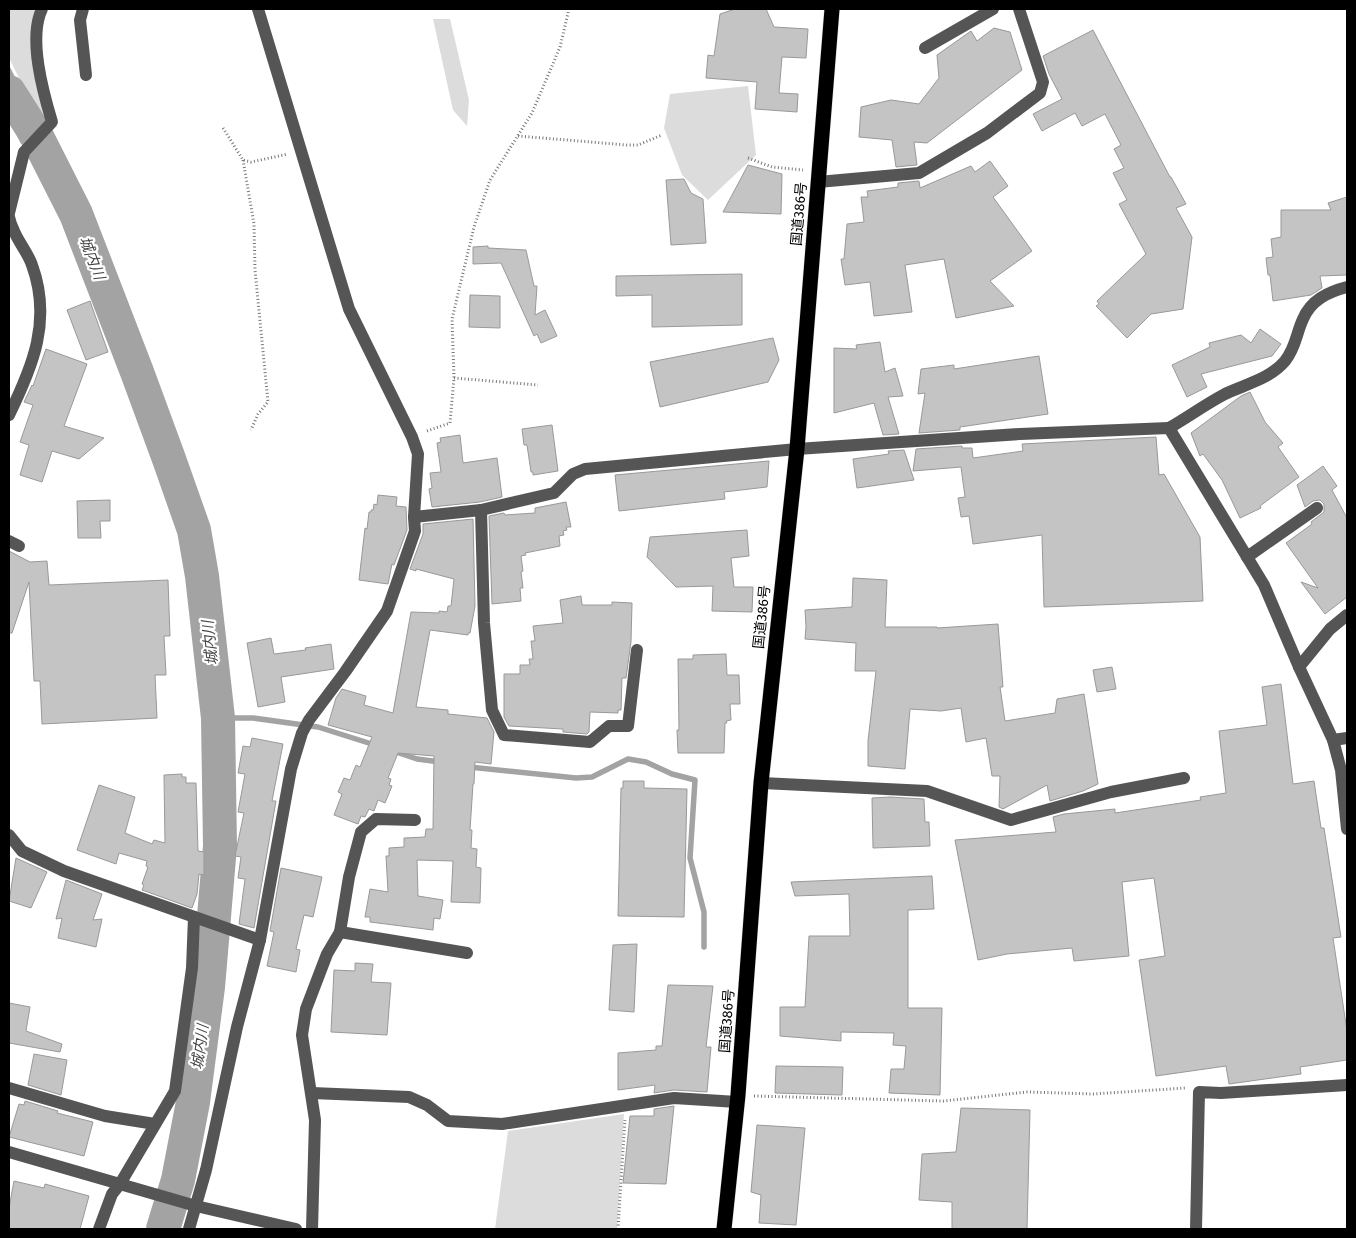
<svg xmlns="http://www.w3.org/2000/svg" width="1356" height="1238" font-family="'Fira Sans','Noto Sans JP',sans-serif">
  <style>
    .green { fill: #dcdcdc }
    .water { fill: #a3a3a3 }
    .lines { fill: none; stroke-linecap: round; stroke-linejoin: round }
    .stream { stroke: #a3a3a3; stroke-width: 5.5 }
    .river { stroke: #a3a3a3; stroke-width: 34 }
    .building { fill: #c4c4c4; stroke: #999 }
    .highway-casing { stroke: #dbdbdb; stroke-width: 16 }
    .path { stroke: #777; stroke-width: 3; stroke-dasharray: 1 2.5; stroke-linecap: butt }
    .minor { stroke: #555; stroke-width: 12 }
    .highway { stroke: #000; stroke-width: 15 }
    .labels { text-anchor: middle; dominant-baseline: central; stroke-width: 4.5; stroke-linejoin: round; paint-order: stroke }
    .street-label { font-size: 14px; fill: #000; stroke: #fff }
    .water-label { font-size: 15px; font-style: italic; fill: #444; stroke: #fff }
  </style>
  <rect width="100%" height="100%" fill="#fff"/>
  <!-- green -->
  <g class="green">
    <polygon points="9,9 37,9 31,45 43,115 41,122 9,58"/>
    <polygon points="433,19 450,19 469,100 467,126 453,110"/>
    <polygon points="748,86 756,155 708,200 682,175 664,128 670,94"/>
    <polygon points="624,1114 617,1229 495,1229 508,1131"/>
  </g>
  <!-- water -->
  <polygon class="water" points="9,65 40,127 21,144 9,119"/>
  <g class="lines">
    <!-- stream -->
    <g class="stream">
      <polyline points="218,718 253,718 318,727 375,745"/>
      <polyline points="393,751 417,759 440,762"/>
      <polyline points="469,767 576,778 592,777 628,759 646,762 672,774 695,780 690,858 704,912 704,947"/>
    </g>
    <!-- river -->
    <polyline class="river" points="9,92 35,133 76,214 137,372 169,459 194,530 202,576 218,718 220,846 208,987 193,1102 178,1180 163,1229"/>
  </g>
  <!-- building -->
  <g class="building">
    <polygon points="735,9 766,9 774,27 808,29 806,58 782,57 779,93 798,94 797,112 755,109 757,82 706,78 708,55 714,56 720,14"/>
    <polygon points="994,28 1010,32 1022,70 927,143 914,142 917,165 896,167 892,140 859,137 861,107 891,100 919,104 939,78 937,55 971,31 977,41"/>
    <polygon points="1093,30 1170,177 1171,177 1186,204 1176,208 1192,237 1183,309 1151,314 1127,338 1096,306 1099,304 1097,301 1146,254 1119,204 1127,200 1113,173 1124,168 1114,149 1121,145 1105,114 1082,126 1075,113 1042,131 1033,114 1062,99 1049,74 1043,56"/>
    <polygon points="990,161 1008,186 993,197 1032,251 990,281 1014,306 956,318 944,259 905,265 912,312 874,316 870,282 845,285 841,259 844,259 847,224 864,222 861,197 868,197 867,191 898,187 898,183 919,181 920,188 971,166 975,172"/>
    <polygon points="748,165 782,174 781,214 723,212"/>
    <polygon points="684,179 691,193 703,199 706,243 671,245 666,180"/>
    <polygon points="1347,197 1347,275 1320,276 1322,288 1311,295 1273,301 1270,275 1268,275 1266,258 1273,257 1271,239 1281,237 1281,210 1331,210 1328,203"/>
    <polygon points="488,246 488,248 526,250 534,286 537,286 535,315 545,310 557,336 541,343 537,334 534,336 501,263 473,264 473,247"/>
    <polygon points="742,274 742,325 652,327 652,295 616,296 616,276"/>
    <polygon points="470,295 500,296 500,328 469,327"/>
    <polygon points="90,301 108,352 86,360 67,310"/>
    <polygon points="1260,329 1281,344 1272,356 1201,374 1207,387 1187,397 1172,365 1210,347 1209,343 1241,335 1251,343"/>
    <polygon points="773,338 779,360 768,382 660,407 650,362"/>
    <polygon points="880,342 885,372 895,368 903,396 888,397 899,434 883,435 874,403 834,413 834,348 857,349 856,345"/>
    <polygon points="46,349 87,364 64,426 104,438 79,459 52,451 42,482 20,475 29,445 20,442 33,405 24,402 32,385 33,386"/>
    <polygon points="1039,356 1048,414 960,427 960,430 919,433 925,393 918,394 921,369 954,365 954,369"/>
    <polygon points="1250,392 1265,422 1283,443 1278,447 1299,477 1260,506 1261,508 1240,518 1222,480 1203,454 1200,456 1191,433 1241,396"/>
    <polygon points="552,425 558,471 533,475 533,472 531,472 527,445 524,445 522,429"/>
    <polygon points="460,435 463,463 497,458 502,497 480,502 432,507 429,489 432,488 430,473 441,472 437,443 441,442 440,438"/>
    <polygon points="1156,437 1159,475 1164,474 1200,537 1203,601 1044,607 1042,535 973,544 969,516 961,517 958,498 965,497 961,467 913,471 916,449 962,446 962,448 972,448 973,458 1023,451 1022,444"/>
    <polygon points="904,450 914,480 857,488 853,459 889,454 888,451"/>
    <polygon points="769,461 767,487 724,492 725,499 619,511 615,475"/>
    <polygon points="1323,466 1337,486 1332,490 1347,518 1347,597 1325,614 1301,582 1318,588 1286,543 1312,524 1311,522 1324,512 1324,504 1320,500 1313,501 1305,507 1297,485"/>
    <polygon points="378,495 397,497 396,506 406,507 407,530 394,565 392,564 388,584 359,580 365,528 367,529 369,512 371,512 371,510 373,510 374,504 377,505"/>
    <polygon points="110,500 110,521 100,521 101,538 78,538 77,501"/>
    <polygon points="566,502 571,527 566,527 567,530 563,531 564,535 559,536 560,546 525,553 526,555 521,556 523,571 521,572 523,588 520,588 521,601 492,604 489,516 504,513 505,515 535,513 535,508"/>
    <polygon points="473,519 475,606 470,633 468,633 468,635 430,630 416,707 448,710 448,714 487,718 494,732 491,764 475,762 474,784 473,784 470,830 472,830 471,848 477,849 476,867 481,868 480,903 451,902 453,861 417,860 418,896 443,900 440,919 434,918 433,930 370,922 370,917 365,917 370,889 388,892 386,856 389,856 389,848 404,847 404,838 425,837 426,829 433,829 434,756 398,753 388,778 391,779 389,785 392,786 385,803 378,800 374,811 369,809 365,817 361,816 358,824 334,815 342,794 338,792 344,778 350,780 356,765 360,767 372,737 328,725 336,698 342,689 366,696 364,705 393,713 411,612 439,613 439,611 447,612 448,606 451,606 454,579 416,569 416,571 410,569 423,534 423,524"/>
    <polygon points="747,530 749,556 731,558 734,587 753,587 752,612 712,611 713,586 676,587 647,557 650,537"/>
    <polygon points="9,551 30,562 47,561 49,585 168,580 170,636 164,636 166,675 155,675 157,718 42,724 40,681 34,681 29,582 12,633 9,633"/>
    <polygon points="853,578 887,580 885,627 937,627 937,628 998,624 1003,687 1000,687 1005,721 1055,713 1057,699 1084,694 1098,784 1083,791 1050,801 1047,785 1003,809 999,807 1000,776 992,776 986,738 966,742 961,708 941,711 910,709 905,769 868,766 868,741 876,671 855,671 856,643 805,639 806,627 805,610 852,607"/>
    <polygon points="581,596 582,605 612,605 612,602 632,603 631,642 626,678 622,678 621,710 618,710 618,713 590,712 589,732 587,734 563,732 563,729 509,726 504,717 504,674 520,674 520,665 530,665 529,659 533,659 531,641 535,641 533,626 563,623 560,600"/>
    <polygon points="271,638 274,654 306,650 305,648 331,644 334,669 281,677 285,702 258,707 247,643"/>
    <polygon points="726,654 727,675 739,675 740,704 730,704 731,720 726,721 727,723 725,723 724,753 678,753 677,730 679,730 678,659 693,659 693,655"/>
    <polygon points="1112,667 1116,689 1097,692 1093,670"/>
    <polygon points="1281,684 1293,784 1314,781 1321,828 1324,828 1341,937 1333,938 1347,1031 1347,1060 1300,1067 1301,1074 1229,1084 1226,1066 1156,1076 1139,960 1165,956 1154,878 1122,882 1129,956 1074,961 1072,948 1007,954 978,960 955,840 1056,832 1053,817 1064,814 1115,809 1115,813 1201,800 1200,797 1226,793 1219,731 1267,725 1262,687"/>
    <polygon points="252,738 283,744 272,801 276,801 254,928 239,924 245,879 238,878 241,857 235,856 244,813 238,812 245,774 238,773 243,746 250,747"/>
    <polygon points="182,774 182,777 186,777 186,783 196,783 198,851 204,852 204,875 199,874 197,894 192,908 142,890 144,885 142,884 148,867 146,866 147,861 119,853 116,864 77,850 99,785 135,797 125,833 152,844 154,840 165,843 164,775"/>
    <polygon points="623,781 644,781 644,788 687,789 684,917 618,916 621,788 623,788"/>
    <polygon points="890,797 924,799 925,822 929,822 930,846 873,848 872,798"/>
    <polygon points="16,858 47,872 31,908 9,901"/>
    <polygon points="281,868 322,877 313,917 304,915 296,949 300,950 296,972 267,966 274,932 270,931"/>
    <polygon points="932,876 934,909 908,910 908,1008 942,1008 940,1095 889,1093 891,1069 904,1069 906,1046 893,1045 894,1033 841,1032 841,1041 780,1036 780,1007 805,1007 809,936 850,936 849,894 795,896 791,882"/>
    <polygon points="66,880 102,894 93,920 102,919 96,947 58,938 62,918 56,919"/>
    <polygon points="637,944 634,1012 609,1010 613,945"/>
    <polygon points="355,963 373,964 371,982 391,983 387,1035 331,1032 334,970 355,971"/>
    <polygon points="668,985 713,986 706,1047 711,1047 707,1092 674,1090 654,1093 655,1085 618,1090 618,1053 656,1050 656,1046 662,1046"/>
    <polygon points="9,1003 30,1007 26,1031 62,1044 60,1052 9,1043"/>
    <polygon points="34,1054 67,1060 61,1095 28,1085"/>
    <polygon points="776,1066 843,1067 842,1095 775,1093"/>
    <polygon points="25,1101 58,1111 57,1113 93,1122 84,1156 9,1137 19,1104 24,1105"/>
    <polygon points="674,1106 666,1184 623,1183 630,1116 654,1116 654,1109"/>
    <polygon points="961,1108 1030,1110 1027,1229 952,1229 952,1202 919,1200 922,1154 956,1152"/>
    <polygon points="757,1125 805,1128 796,1225 759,1223 761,1195 751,1192"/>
    <polygon points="14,1181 44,1188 45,1184 89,1196 80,1229 9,1229 9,1208"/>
  </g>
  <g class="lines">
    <defs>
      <polyline id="highway" points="724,1229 738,1095 761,783 797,449 832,9"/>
    </defs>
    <!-- highway casing -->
    <use href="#highway" class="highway-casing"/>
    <!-- path -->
    <g class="path">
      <polyline points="223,128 243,160 251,162 288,154"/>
      <polyline points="518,136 627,145 638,145 662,135"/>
      <polyline points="748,158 772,167 803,170"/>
      <polyline points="243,160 254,224 255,270 268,402 258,414 251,430"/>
      <polyline points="454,378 538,385"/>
      <polyline points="427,431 450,423 454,378 452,319 474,227 490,180 532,113 560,47 569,9"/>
      <polyline points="754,1096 943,1101 1027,1092 1093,1094 1185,1088"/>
      <polyline points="618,1229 625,1120"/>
    </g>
    <!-- minor -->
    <g class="minor">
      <polyline points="83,9 80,20 86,75"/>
      <polyline points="925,48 993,9"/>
      <polyline points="818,182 919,173 987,133 1040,93 1043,82 1019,9"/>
      <path d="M9,213l15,-61 28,-30c-9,-30 -24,-84 -10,-113"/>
      <path d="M9,217c1,5 3,10 5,14 5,12 14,22 18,34 20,55 1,101 -23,150"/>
      <path d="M1169,428c19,-11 37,-24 56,-34 21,-10 45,-15 60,-33 11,-14 11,-27 18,-42 8,-19 25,-27 44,-32"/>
      <polyline points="481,510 484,623 492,710 504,735 590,742 609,726 628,726 637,650"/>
      <polyline points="414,517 481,510 554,493 573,474 585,469 797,449 1020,434 1169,428 1264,585 1299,667 1333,740 1341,770 1347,829"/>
      <polyline points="9,541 19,546"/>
      <polyline points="1247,557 1317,508"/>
      <polyline points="1299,667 1330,629 1347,615"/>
      <polyline points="1333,740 1347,738"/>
      <polyline points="761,783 927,791 1011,820 1111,792 1184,778"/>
      <polyline points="9,835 22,851 64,871 260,940"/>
      <polyline points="340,932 349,877 361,832 376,819 415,820"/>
      <polyline points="9,1088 105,1116 155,1124"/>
      <polyline points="312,1093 409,1097 427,1105 448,1121 502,1124 674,1098 737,1102"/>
      <polyline points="9,1152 196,1206 296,1229"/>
      <polyline points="99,1229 112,1194 120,1184 175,1091 192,968 194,917"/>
      <polyline points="189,1229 206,1170 237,1027 260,940 291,769 302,733 309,720 345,672 387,611 415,531 414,517 418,454 412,437 349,309 258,9"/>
      <polyline points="312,1229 315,1120 302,1035 306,1009 327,954 340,932 467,953"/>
      <polyline points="1196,1229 1199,1092 1221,1093 1347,1085"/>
    </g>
    <!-- highway -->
    <use href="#highway" class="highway"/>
  </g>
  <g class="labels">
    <!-- street labels -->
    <g class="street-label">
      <text transform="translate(799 214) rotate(-85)">国道386号</text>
      <text transform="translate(762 617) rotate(-84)">国道386号</text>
      <text transform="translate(727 1021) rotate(-86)">国道386号</text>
    </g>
    <!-- water labels -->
    <g class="water-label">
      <text transform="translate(92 258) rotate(69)">城内川</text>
      <text transform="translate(210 643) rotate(-96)">城内川</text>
      <text transform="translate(200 1047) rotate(-82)">城内川</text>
    </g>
  </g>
  <!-- border -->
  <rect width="1356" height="1238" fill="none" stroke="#000000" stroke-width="20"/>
</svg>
